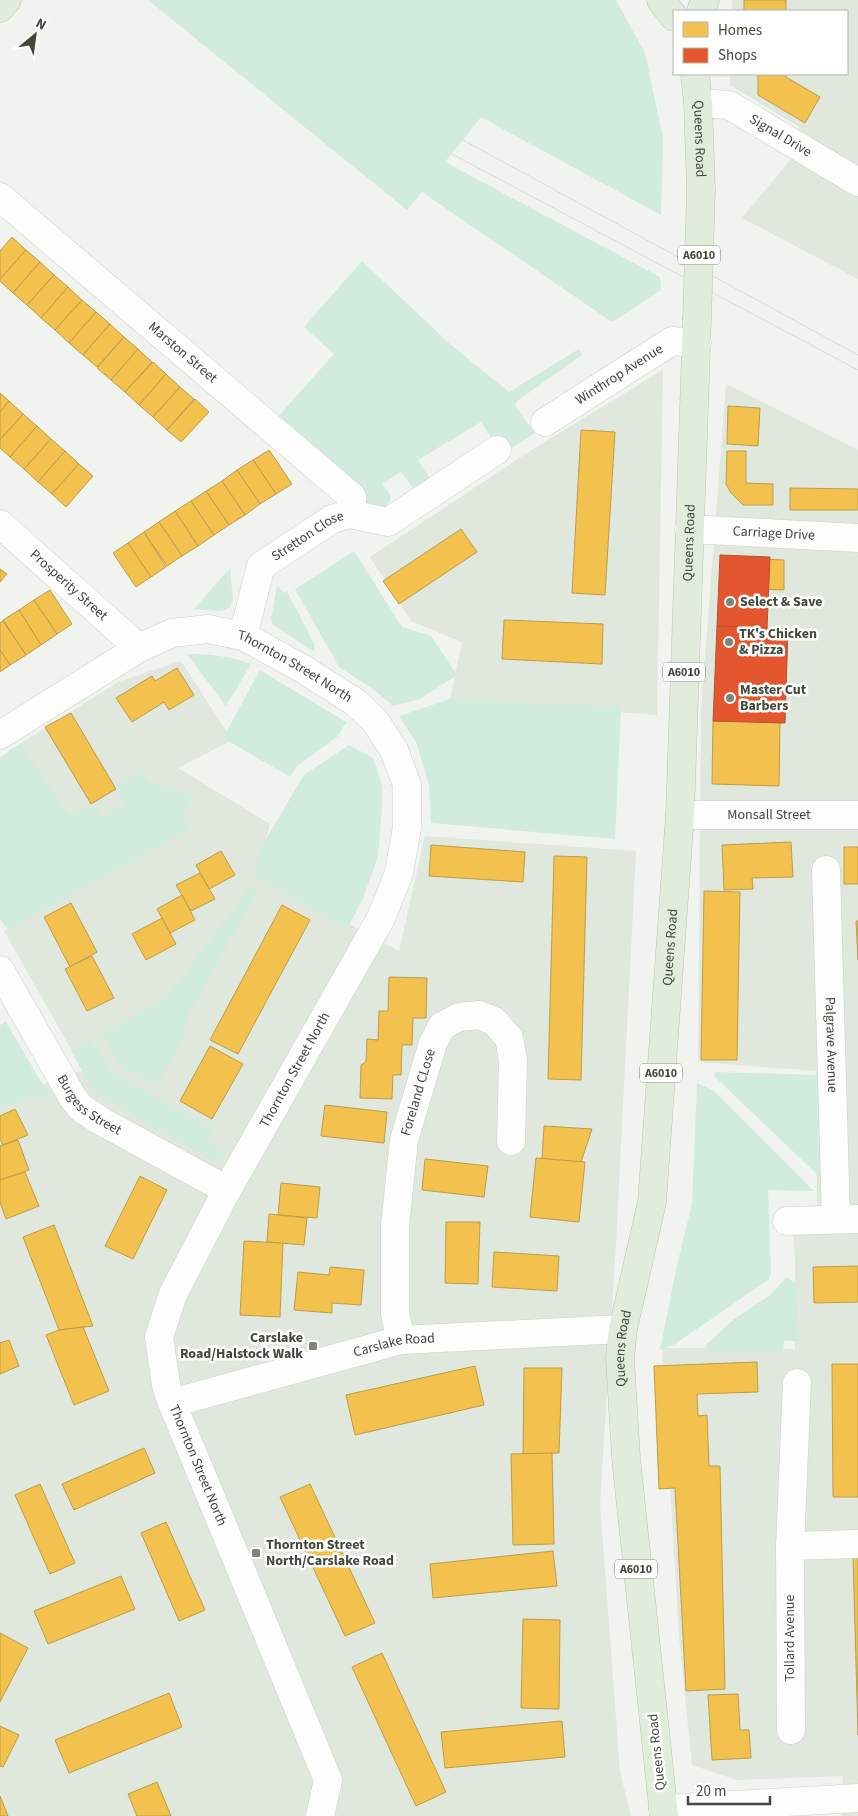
<svg xmlns="http://www.w3.org/2000/svg" width="858" height="1816" font-family="'Source Sans 3',sans-serif">
  <style>
    .residential { fill: #e0e7dd }
    .green { fill: #d1ecdc }
    .homes { fill: #f2c14e; stroke: #bd9d48 }
    .shops { fill: #e4572e; stroke: #b35332 }
    .lines { fill: none; stroke-linecap: round; stroke-linejoin: round }
    .minor-casing { stroke: #ced1cc; stroke-width: 29 }
    .highway-casing { stroke: #b6c9ab; stroke-width: 29 }
    .minor { stroke: #fdfdfc; stroke-width: 28 }
    .highway { stroke: #e2ecdc; stroke-width: 28 }
    .tram { stroke: #dbdbda; stroke-width: 1 }
    .highway-bridge-casing { stroke: #b6c9ab; stroke-width: 29; stroke-linecap: butt }
    .highway-bridge { stroke: #e2ecdc; stroke-width: 28 }
    .poi-dot { fill: #7e8479; stroke: #fff; stroke-width: 2 }
    .labels { text-anchor: middle; dominant-baseline: central; stroke-width: 5; stroke-linejoin: round; paint-order: stroke }
    .shield { fill: #fff; stroke: #798075; stroke-width: 1 }
    .shield-label { font-size: 12px; font-weight: bold; fill: #40493a }
    .street-label { font-size: 14px; fill: #40493a; stroke: #fff }
    .poi-label { font-size: 14px; font-weight: bold; fill: #40493a; stroke: #fff; text-anchor: start }
  </style>
  <rect width="100%" height="100%" fill="#f0f3ee"/>
  <!-- residential -->
  <g class="residential">
    <polygon points="732,0 858,0 858,279 742,218 792,158 799,127 730,85 730,74 847,74 847,11 732,11"/>
    <polygon points="663,370 657,715 450,699 462,642 411,621 370,557 533,449"/>
    <polygon points="726,384 858,450 858,1816 841,1816 843,1776 737,1780 692,1765 679,1636 662,1348 795,1349 795,1256 790,1208 817,1205 816,1071 698,1062 701,710"/>
    <polygon points="181,661 232,740 178,768 270,824 256,874 399,951 425,836 636,851 616,1243 600,1504 620,1772 631,1816 0,1816 0,1100 83,1070 4,931 95,865 20,744 118,682"/>
  </g>
  <!-- green -->
  <g class="green">
    <polygon points="148,0 616,0 645,53 663,138 661,215 481,117 445,162 660,277 661,290 612,322 422,192 407,210"/>
    <polygon points="362,261 450,344 509,392 579,349 582,355 517,401 515,405 535,433 502,455 481,422 418,460 431,480 420,490 413,488 401,472 382,484 390,494 390,501 384,508 374,511 274,421 334,354 304,327"/>
    <polygon points="354,551 402,627 431,636 457,675 420,699 393,706 373,689 339,667 295,589"/>
    <polygon points="230,568 233,600 230,607 221,611 194,609"/>
    <polygon points="277,585 283,593 287,591 314,644 315,652 273,625 271,619"/>
    <path d="M187,654c24,0 41,2 64,10l-25,42z"/>
    <polygon points="260,670 346,722 338,736 297,766 290,777 223,738"/>
    <polygon points="450,699 621,707 615,839 431,823 429,785 416,742 399,716"/>
    <polygon points="20,744 69,815 92,804 102,817 125,803 115,788 139,772 154,785 194,796 181,816 191,828 9,929 4,925 0,919 0,757"/>
    <polygon points="349,745 373,758 382,785 382,807 378,856 364,896 347,929 254,876 259,851 304,775"/>
    <polygon points="249,889 258,890 181,1029 186,1032 156,1087 120,1066 103,1034 166,998"/>
    <polygon points="6,1022 50,1097 34,1097 0,1108 0,1025"/>
    <polygon points="91,1040 111,1072 213,1129 206,1141 226,1151 220,1159 213,1160 102,1097 90,1085 71,1051"/>
    <polygon points="716,1072 820,1075 824,1181 714,1076"/>
    <polygon points="697,1083 714,1091 814,1191 768,1190 771,1274 768,1280 675,1344 660,1350 678,1261 692,1204"/>
    <polygon points="787,1277 797,1285 799,1341 784,1341 783,1352 707,1351 706,1345 733,1320 769,1296"/>
  </g>
  <!-- homes -->
  <g class="homes">
    <rect x="744" y="0" width="42" height="11"/>
    <polygon points="758,74 784,74 786,77 820,97 805,123 758,95"/>
    <polygon points="12,237 26,250 0,279 0,251"/>
    <polygon points="26,250 40,262 13,293 0,281 0,279"/>
    <polygon points="40,262 54,275 27,305 13,293"/>
    <polygon points="54,275 68,287 41,318 27,305"/>
    <polygon points="68,287 82,300 55,330 41,318"/>
    <polygon points="82,300 96,312 69,343 55,330"/>
    <polygon points="96,312 110,324 83,355 69,343"/>
    <polygon points="110,324 124,337 97,367 83,355"/>
    <polygon points="124,337 138,349 111,380 97,368"/>
    <polygon points="138,349 152,362 125,392 111,380"/>
    <polygon points="153,362 166,374 139,405 125,392"/>
    <polygon points="166,374 180,387 153,417 139,405"/>
    <polygon points="180,387 194,399 167,430 153,417"/>
    <polygon points="0,393 9,401 0,412"/>
    <polygon points="195,399 209,412 181,442 167,430"/>
    <polygon points="9,401 23,414 0,440 0,412"/>
    <polygon points="728,406 760,408 758,446 727,444"/>
    <polygon points="23,414 37,426 10,457 0,448 0,440"/>
    <polygon points="37,426 51,439 24,469 10,457"/>
    <polygon points="581,430 615,432 605,595 572,593"/>
    <polygon points="51,439 65,451 38,482 24,469"/>
    <polygon points="269,450 292,484 276,494 253,460"/>
    <polygon points="65,451 79,464 52,494 38,482"/>
    <polygon points="727,451 746,451 746,483 773,484 773,505 743,505 731,493 726,484"/>
    <polygon points="253,460 276,494 260,504 237,470"/>
    <polygon points="79,464 93,476 66,507 52,494"/>
    <polygon points="237,470 260,504 245,515 222,481"/>
    <polygon points="222,481 245,515 229,525 206,491"/>
    <polygon points="790,488 858,489 858,510 790,510"/>
    <polygon points="206,491 229,525 214,535 191,501"/>
    <polygon points="191,501 214,535 198,546 175,511"/>
    <polygon points="175,511 198,546 182,556 159,522"/>
    <polygon points="159,522 182,556 167,566 144,532"/>
    <polygon points="461,529 477,552 399,604 383,581"/>
    <polygon points="144,532 166,567 151,577 128,543"/>
    <polygon points="128,543 151,577 136,587 113,553"/>
    <polygon points="735,558 784,560 784,590 734,588"/>
    <polygon points="0,569 7,574 0,582"/>
    <polygon points="50,590 72,624 57,634 34,600"/>
    <polygon points="34,600 57,634 41,645 19,610"/>
    <polygon points="19,610 41,645 26,655 3,620"/>
    <polygon points="504,620 603,624 602,664 502,659"/>
    <polygon points="3,621 26,655 10,665 0,650 0,623"/>
    <polygon points="0,650 10,665 0,672"/>
    <polygon points="177,668 194,695 169,710 164,702 132,722 116,698 152,676 155,681"/>
    <polygon points="71,713 116,789 91,804 45,727"/>
    <polygon points="713,721 780,722 779,786 712,784"/>
    <polygon points="791,842 793,877 752,878 753,889 724,890 722,845"/>
    <polygon points="431,845 525,852 523,882 429,876"/>
    <rect x="844" y="847" width="14" height="37"/>
    <polygon points="221,851 235,875 209,889 196,865"/>
    <polygon points="554,856 587,857 581,1080 548,1079"/>
    <polygon points="200,873 215,899 191,911 176,885"/>
    <polygon points="704,891 740,892 737,1060 701,1060"/>
    <polygon points="182,895 195,920 170,933 157,909"/>
    <polygon points="71,903 97,952 70,967 44,917"/>
    <polygon points="282,905 310,920 238,1054 210,1040"/>
    <polygon points="162,918 176,944 146,960 132,934"/>
    <polygon points="856,921 858,921 858,960"/>
    <polygon points="92,956 114,998 87,1011 65,969"/>
    <polygon points="389,977 427,978 426,1018 413,1018 412,1045 402,1045 401,1075 393,1075 392,1099 360,1098 361,1065 366,1062 367,1039 378,1040 379,1011 388,1011"/>
    <polygon points="210,1046 243,1064 212,1119 180,1101"/>
    <polygon points="325,1105 387,1112 384,1143 321,1136"/>
    <polygon points="15,1109 28,1135 3,1145 0,1139 0,1116"/>
    <polygon points="544,1126 592,1129 581,1162 542,1159"/>
    <polygon points="18,1140 29,1170 0,1180 0,1146"/>
    <polygon points="536,1158 585,1162 579,1222 530,1217"/>
    <polygon points="425,1159 488,1166 484,1197 422,1190"/>
    <polygon points="25,1172 39,1206 6,1219 0,1202 0,1180"/>
    <polygon points="140,1176 167,1190 133,1259 105,1246"/>
    <polygon points="281,1183 320,1187 317,1218 278,1215"/>
    <polygon points="269,1214 307,1218 304,1245 267,1242"/>
    <polygon points="446,1222 480,1222 478,1284 445,1283"/>
    <polygon points="54,1225 93,1326 59,1330 23,1237"/>
    <polygon points="244,1241 283,1243 280,1317 240,1315"/>
    <polygon points="494,1252 559,1256 557,1291 492,1287"/>
    <polygon points="858,1266 858,1302 814,1303 813,1267"/>
    <polygon points="330,1267 364,1270 361,1305 332,1303 332,1313 294,1310 298,1272 329,1275"/>
    <polygon points="83,1327 109,1391 74,1405 46,1335 59,1330"/>
    <polygon points="9,1340 19,1366 0,1374 0,1343"/>
    <polygon points="757,1362 758,1392 697,1394 698,1416 707,1415 709,1466 720,1466 725,1689 686,1691 675,1488 659,1489 654,1366"/>
    <polygon points="832,1364 858,1364 858,1497 833,1497"/>
    <polygon points="475,1366 484,1405 355,1435 346,1395"/>
    <polygon points="524,1368 562,1368 559,1453 523,1454"/>
    <polygon points="144,1448 155,1473 74,1510 62,1484"/>
    <polygon points="552,1453 554,1544 513,1545 511,1454"/>
    <polygon points="40,1484 75,1563 50,1574 15,1495"/>
    <polygon points="310,1484 375,1623 345,1636 280,1497"/>
    <polygon points="166,1522 205,1610 179,1621 141,1533"/>
    <polygon points="553,1551 557,1586 433,1598 430,1564"/>
    <polygon points="858,1555 858,1735 853,1556"/>
    <polygon points="121,1576 135,1609 48,1644 34,1611"/>
    <polygon points="523,1619 560,1620 559,1709 521,1708"/>
    <polygon points="0,1633 28,1648 0,1702"/>
    <polygon points="382,1653 446,1792 416,1806 352,1667"/>
    <polygon points="169,1693 182,1727 69,1773 55,1740"/>
    <polygon points="738,1694 740,1730 749,1730 751,1758 712,1760 708,1695"/>
    <polygon points="562,1721 565,1757 445,1768 441,1732"/>
    <polygon points="0,1726 19,1735 3,1767 0,1766"/>
    <polygon points="157,1782 171,1816 137,1816 128,1794"/>
    <polygon points="0,1796 8,1816 0,1816"/>
  </g>
  <!-- shops -->
  <g class="shops">
    <polygon points="720,555 770,557 767,628 717,626"/>
    <polygon points="717,626 788,629 785,723 713,721"/>
  </g>
  <g class="lines">
    <defs>
      <g id="minor">
        <path id="s1" d="M698,103l31,2 129,77"/>
        <path id="s2" d="M0,197l352,300v9l-2,8"/>
        <path id="s3" d="M545,422l127,-81 25,2"/>
        <path id="s4" d="M0,524l139,124"/>
        <path id="s5" d="M689,529l169,9"/>
        <path id="s6" d="M243,636l18,-70 71,-47 18,-5 38,8 109,-72"/>
        <path id="s7" d="M0,735l139,-87 33,-15 36,-4 35,7 60,33 52,33 20,19 19,29 13,35v42l-8,46 -18,45 -154,272 -54,104 -14,43 7,48 6,18 156,377 -8,36"/>
        <path id="s8" d="M680,815h178"/>
        <path id="s9" d="M826,870l10,349"/>
        <path id="s10" d="M0,970l73,128 8,10 18,12 128,70"/>
        <polyline points="787,1221 858,1219"/>
        <path id="s11" d="M401,1340l-6,-26v-88l9,-86 29,-97 9,-17 17,-9 20,-2 15,6 15,17 4,22 -2,81"/>
        <path id="s12" d="M172,1403l229,-63 222,-11"/>
        <polyline points="790,1546 797,1383"/>
        <polyline points="791,1730 790,1546 858,1544"/>
        <polyline points="663,1809 858,1798"/>
      </g>
      <g id="highway">
        <polyline points="661,0 674,17"/>
        <polyline points="0,8 7,0"/>
        <polyline points="701,11 705,0"/>
        <path id="s13" d="M695,74l3,29 3,87"/>
        <path id="s14" d="M664,1816l-38,-358 -6,-100 3,-29 29,-127 28,-387 17,-495"/>
      </g>
    </defs>
    <!-- minor casing -->
    <use href="#minor" class="minor-casing"/>
    <!-- highway casing -->
    <use href="#highway" class="highway-casing"/>
    <!-- minor -->
    <use href="#minor" class="minor"/>
    <!-- highway -->
    <use href="#highway" class="highway"/>
    <!-- tram -->
    <g class="tram">
      <polyline points="463,140 858,355"/>
      <polyline points="452,154 858,370"/>
    </g>
    <defs>
      <polyline id="highway-bridge" points="697,320 701,190"/>
    </defs>
    <!-- highway-bridge casing -->
    <use href="#highway-bridge" class="highway-bridge-casing"/>
    <!-- highway-bridge -->
    <use href="#highway-bridge" class="highway-bridge"/>
  </g>
  <!-- markers -->
  <g class="poi-dot">
    <circle cx="730" cy="602" r="5"/>
    <circle cx="729" cy="642" r="5"/>
    <circle cx="730" cy="698" r="5"/>
    <rect x="308" y="1341" width="10" height="10" rx="2.5"/>
    <rect x="251" y="1548" width="10" height="10" rx="2.5"/>
  </g>
  <g class="labels">
    <!-- shield labels -->
    <g class="shield">
      <rect x="678" y="245.5" width="42" height="19" rx="4"/>
      <rect x="663" y="662.5" width="42" height="19" rx="4"/>
      <rect x="640" y="1063.5" width="42" height="19" rx="4"/>
      <rect x="615" y="1559.5" width="42" height="19" rx="4"/>
    </g>
    <g class="shield-label">
      <text x="699" y="255">A6010</text>
      <text x="684" y="672">A6010</text>
      <text x="661" y="1073">A6010</text>
      <text x="636" y="1569">A6010</text>
    </g>
    <!-- street labels -->
    <g class="street-label">
      <text stroke="none"><textPath href="#s1" startOffset="91">Signal Drive</textPath></text>
      <text stroke="none"><textPath href="#s13" startOffset="65">Queens Road</textPath></text>
      <text stroke="none"><textPath href="#s2" startOffset="240">Marston Street</textPath></text>
      <text stroke="none"><textPath href="#s3" startOffset="88">Winthrop Avenue</textPath></text>
      <text stroke="none"><textPath href="#s5" startOffset="85">Carriage Drive</textPath></text>
      <text stroke="none"><textPath href="#s6" startOffset="128">Stretton Close</textPath></text>
      <text stroke="none"><textPath href="#s14" startOffset="1280">Queens Road</textPath></text>
      <text stroke="none"><textPath href="#s4" startOffset="92">Prosperity Street</textPath></text>
      <text stroke="none"><textPath href="#s7" startOffset="332">Thornton Street North</textPath></text>
      <text stroke="none"><textPath href="#s8" startOffset="89">Monsall Street</textPath></text>
      <text stroke="none"><textPath href="#s14" startOffset="875">Queens Road</textPath></text>
      <text stroke="none"><textPath href="#s9" startOffset="175">Palgrave Avenue</textPath></text>
      <text transform="translate(295 1070) rotate(-61)">Thornton Street North</text>
      <text stroke="none"><textPath href="#s11" startOffset="251">Foreland CLose</textPath></text>
      <text stroke="none"><textPath href="#s10" startOffset="164">Burgess Street</textPath></text>
      <text stroke="none"><textPath href="#s12" startOffset="230">Carslake Road</textPath></text>
      <text stroke="none"><textPath href="#s14" startOffset="470">Queens Road</textPath></text>
      <text stroke="none"><textPath href="#s7" startOffset="1249">Thornton Street North</textPath></text>
      <text transform="translate(790 1638) rotate(-90)">Tollard Avenue</text>
      <text transform="translate(657 1752) rotate(-96)">Queens Road</text>
    </g>
    <!-- poi labels -->
    <g class="poi-label">
      <text x="740" y="602">Select &amp; Save</text>
      <text x="739" y="634">TK's Chicken<tspan x="739" dy="16">&amp; Pizza</tspan></text>
      <text x="740" y="690">Master Cut<tspan x="740" dy="16">Barbers</tspan></text>
      <text x="303" y="1338" text-anchor="end">Carslake<tspan x="303" dy="16">Road/Halstock Walk</tspan></text>
      <text x="266" y="1545">Thornton Street<tspan x="266" dy="16">North/Carslake Road</tspan></text>
    </g>
  </g>
  <!-- legend -->
  <rect x="673" y="10" width="175" height="65" fill="#ffffff" stroke="#b3b6b0"/>
  <rect x="683" y="22" width="25" height="15" fill="#f2c14e" stroke="#b3b6b0"/>
  <text x="718" y="35" font-size="15" fill="#40493a">Homes</text>
  <rect x="683" y="48" width="25" height="15" fill="#e4572e" stroke="#b3b6b0"/>
  <text x="718" y="60" font-size="15" fill="#40493a">Shops</text>
  <!-- north arrow -->
  <g transform="translate(35 35) rotate(29)" stroke="#ffffff" stroke-width="4" paint-order="stroke">
  <path d="M0-4L9 19L0 12L-9 19Z" fill="#40493a"/>
  <text y="-8" font-size="14" font-weight="bold" text-anchor="middle" fill="#40493a">N</text>
  </g>
  <!-- scale -->
  <path d="M688 1796v8h82v-8" fill="none" stroke="#40493a" stroke-width="2.5"/>
  <text x="696" y="1796" font-size="15" fill="#40493a" stroke="#ffffff" stroke-width="4" paint-order="stroke">20 m</text>
</svg>
